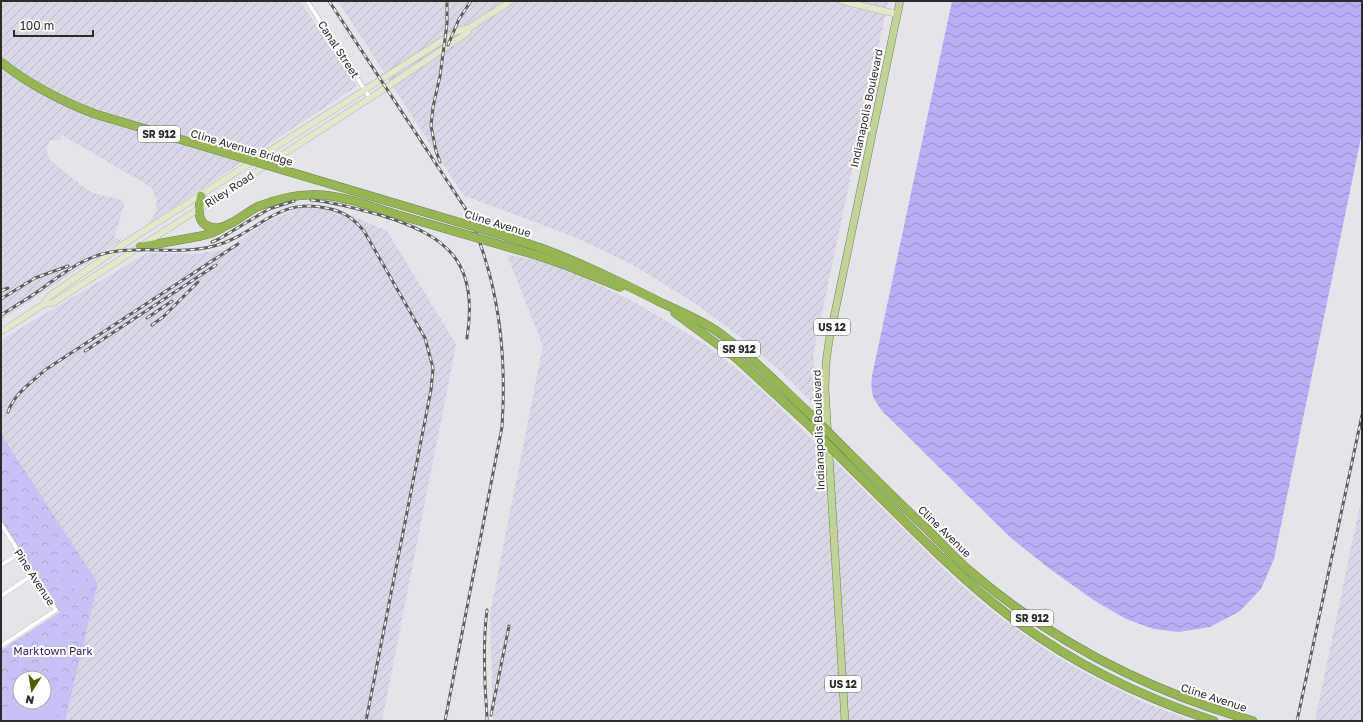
<svg xmlns="http://www.w3.org/2000/svg" width="1363" height="722" font-family="'Golos Text',sans-serif">
  <style>
    .industrial { fill: url(#industrial-furrows) }
    .park { fill: url(#park-crowns); fill-rule: evenodd }
    .pitch { fill: #c6c2f3 }
    .water { fill: url(#water-waves) }
    .lines { fill: none; stroke-linecap: round; stroke-linejoin: round }
    .street-casing { stroke: #b6b6bd; stroke-width: 5 }
    .secondary-casing { stroke: #b6b6bd; stroke-width: 7 }
    .primary-casing { stroke: #728448; stroke-width: 8 }
    .highway-casing { stroke: #728448; stroke-width: 9 }
    .street { stroke: #fff; stroke-width: 4 }
    .secondary { stroke: #e0e9cc; stroke-width: 6 }
    .primary { stroke: #c1d39a; stroke-width: 7 }
    .highway { stroke: #98b556; stroke-width: 8 }
    .rail-casing { stroke: #5f5f63; stroke-width: 3 }
    .rail { stroke: #fff; stroke-width: 1.5; stroke-dasharray: 4.5; stroke-linecap: butt }
    .highway-bridge-casing { stroke: #728448; stroke-width: 9; stroke-linecap: butt }
    .highway-bridge { stroke: #98b556; stroke-width: 8 }
    .labels { text-anchor: middle; dominant-baseline: central; stroke-width: 4; stroke-linejoin: round; paint-order: stroke }
    .shield { fill: #fff; stroke: #6b6a6c; stroke-width: 1 }
    .shield-label { font-size: 10px; font-weight: bold; fill: #2b2a2d }
    .street-label { font-size: 11px; fill: #2b2a2d; stroke: #fff }
    .park-label { font-size: 11px; fill: #341678; stroke: #fff }
  </style>
  <defs>
    <pattern id="industrial-furrows" width="10" height="10" patternUnits="userSpaceOnUse"><rect width="10" height="10" fill="#d7d7e5"/><path d="M-1 1l2-2M0 10L10 0M9 11l2-2" fill="none" stroke="#b9b9c5"/></pattern>
    <pattern id="park-crowns" width="20" height="18" patternUnits="userSpaceOnUse"><rect width="20" height="18" fill="#c6c2f3"/><path d="M2 6a3 3 0 1 1 6 0M12 15a3 3 0 1 1 6 0" fill="none" stroke="#aaa7d1"/></pattern>
    <pattern id="water-waves" width="16" height="10" patternUnits="userSpaceOnUse"><rect width="16" height="10" fill="#b6aff4"/><path d="M0 5q4-4 8 0t8 0" fill="none" stroke="#948fc6"/></pattern>
  </defs>
  <rect width="100%" height="100%" fill="#e4e4eb"/>
  <!-- industrial -->
  <g class="industrial">
    <polygon points="1,1 300,1 357,86 148,224 156,213 157,200 151,187 62,135 60,140 50,140 46,150 51,161 90,192 122,200 124,206 114,238 122,240 1,320"/>
    <polygon points="338,1 888,1 813,355 816,406 777,368 746,341 693,302 633,265 577,238 463,195"/>
    <polygon points="299,208 330,209 353,216 387,231 456,344 382,721 65,721 98,583 1,434 1,340 147,253 193,254 218,251 234,244 268,221"/>
    <polygon points="507,255 538,260 573,272 638,304 703,343 737,369 766,394 945,570 962,586 1003,620 1055,656 1098,680 1143,702 1192,721 493,721 490,614 543,346"/>
    <polygon points="1362,496 1362,721 1315,721"/>
  </g>
  <!-- park -->
  <path class="park" d="M1,434l97,149 -33,138h-64v-71l59,-38 -59,-92zM20,678h24v24h-24z"/>
  <!-- pitch -->
  <g class="pitch">
    <polygon points="65,571 76,574 70,595 60,592"/>
    <polygon points="77,574 87,577 82,598 72,595"/>
    <polygon points="50,631 75,637 68,666 43,660"/>
    <path d="M44,694l17,3 -6,24h-54c0,-11 10,-19 19,-24v5h24z"/>
  </g>
  <!-- water -->
  <path class="water" d="M952,1h410v132l-88,426 -13,30 -21,22 -30,16 -31,5 -25,-3 -28,-10 -31,-18 -45,-32 -39,-31 -128,-126c-10,-13 -13,-19 -11,-36z"/>
  <g class="lines">
    <defs>
      <g id="street">
        <polyline points="307,1 370,98"/>
        <polyline points="1,524 56,610 1,646"/>
        <polyline points="1,565 20,553"/>
        <polyline points="1,596 34,574"/>
      </g>
      <g id="secondary">
        <polyline points="842,1 897,14"/>
        <polyline points="44,304 53,303 381,91 467,33 469,28"/>
        <polyline points="1,332 44,304 48,297 133,238 457,31 469,28 511,1"/>
      </g>
      <polyline id="primary" points="845,721 825,388 826,363 829,341 900,1"/>
      <g id="highway">
        <path d="M201,196c-3,14 -5,31 15,32 13,0 29,-15 41,-21 55,-23 85,-10 138,7"/>
        <polyline points="140,247 201,236 212,233 222,228"/>
        <path d="M541,248c41,15 79,34 117,53 20,10 42,18 60,31 33,24 61,53 91,81"/>
        <polyline points="539,256 568,266 620,287"/>
        <polyline points="675,313 736,358 810,426"/>
        <path d="M850,454c26,25 51,51 78,76 14,14 28,29 43,42 83,71 178,119 282,149"/>
        <path d="M850,467c47,46 92,94 143,136 65,53 142,92 221,118"/>
      </g>
    </defs>
    <!-- street casing -->
    <use href="#street" class="street-casing"/>
    <!-- secondary casing -->
    <use href="#secondary" class="secondary-casing"/>
    <!-- primary casing -->
    <use href="#primary" class="primary-casing"/>
    <!-- highway casing -->
    <use href="#highway" class="highway-casing"/>
    <!-- street -->
    <use href="#street" class="street"/>
    <!-- secondary -->
    <use href="#secondary" class="secondary"/>
    <!-- primary -->
    <use href="#primary" class="primary"/>
    <!-- highway -->
    <use href="#highway" class="highway"/>
    <defs>
      <g id="rail">
        <path d="M329,1l136,207c33,67 42,145 37,219l-57,294"/>
        <polyline points="448,45 459,19 471,1"/>
        <polyline points="440,162 436,151 431,126 433,107 440,76 447,24 447,1"/>
        <path d="M311,200c24,2 46,9 69,15 69,21 99,48 87,123"/>
        <polyline points="212,242 219,239 269,209 294,201"/>
        <polyline points="1,291 8,288"/>
        <polyline points="1,299 35,278 68,266"/>
        <path d="M1,315c13,-8 26,-16 39,-25 22,-16 43,-33 71,-38 34,-6 69,3 103,-6 43,-11 61,-49 112,-38 17,3 27,10 38,23l61,107 8,30 -2,22 -65,331"/>
        <polyline points="147,318 172,301"/>
        <polyline points="152,325 163,317 198,282"/>
        <polyline points="85,351 216,265"/>
        <path d="M8,412c6,-18 24,-30 37,-42l193,-126"/>
        <polyline points="491,715 509,626"/>
        <path d="M487,721c0,-14 -2,-27 -2,-40 -1,-24 -1,-48 2,-71"/>
        <polyline points="1297,721 1362,415"/>
      </g>
    </defs>
    <!-- rail casing -->
    <use href="#rail" class="rail-casing"/>
    <!-- rail -->
    <use href="#rail" class="rail"/>
    <defs>
      <g id="highway-bridge">
        <path d="M1,62c29,23 60,39 94,52l410,122 36,12"/>
        <polyline points="395,214 539,256"/>
        <polyline points="809,413 850,454"/>
        <polyline points="810,426 850,467"/>
      </g>
    </defs>
    <!-- highway-bridge casing -->
    <use href="#highway-bridge" class="highway-bridge-casing"/>
    <!-- highway-bridge -->
    <use href="#highway-bridge" class="highway-bridge"/>
  </g>
  <g class="labels">
    <!-- shield labels -->
    <g class="shield">
      <rect x="138" y="126" width="42" height="16" rx="3"/>
      <rect x="814" y="319" width="36" height="16" rx="3"/>
      <rect x="718" y="341" width="42" height="16" rx="3"/>
      <rect x="1011" y="610" width="42" height="16" rx="3"/>
      <rect x="825" y="676" width="36" height="16" rx="3"/>
    </g>
    <g class="shield-label">
      <text x="159" y="134">SR 912</text>
      <text x="832" y="327">US 12</text>
      <text x="739" y="349">SR 912</text>
      <text x="1032" y="618">SR 912</text>
      <text x="843" y="684">US 12</text>
    </g>
    <!-- street labels -->
    <g class="street-label">
      <text transform="translate(339 49) rotate(57)">Canal Street</text>
      <text transform="translate(866 108) rotate(-78)">Indianapolis Boulevard</text>
      <text transform="translate(242 147) rotate(16)">Cline Avenue Bridge</text>
      <text transform="translate(229 189) rotate(-33)">Riley Road</text>
      <text transform="translate(498 223) rotate(17)">Cline Avenue</text>
      <text transform="translate(818 430) rotate(-92)">Indianapolis Boulevard</text>
      <text transform="translate(945 531) rotate(44)">Cline Avenue</text>
      <text transform="translate(35 577) rotate(57)">Pine Avenue</text>
      <text transform="translate(1214 697) rotate(18)">Cline Avenue</text>
    </g>
    <!-- park labels -->
    <g class="park-label">
      <text x="53" y="650">Marktown Park</text>
    </g>
  </g>
  <!-- border -->
  <rect width="1363" height="722" fill="none" stroke="#2b2a2d" stroke-width="4"/>
  <!-- north arrow -->
  <g transform="translate(32 690) rotate(192)"><circle r="19" fill="#ffffff" stroke="#aaaaab"/>
  <path d="M0-3L7 15L0 10L-7 15Z" fill="#4a5f06"/>
  <text y="-6" font-size="11" font-weight="bold" text-anchor="middle" fill="#2b2a2d">N</text>
  </g>
  <!-- scale -->
  <path d="M14 30v6h79v-6" fill="none" stroke="#2b2a2d" stroke-width="2"/>
  <text x="20" y="30" font-size="12" fill="#2b2a2d" stroke="#ffffff" stroke-width="3" paint-order="stroke">100 m</text>
</svg>
